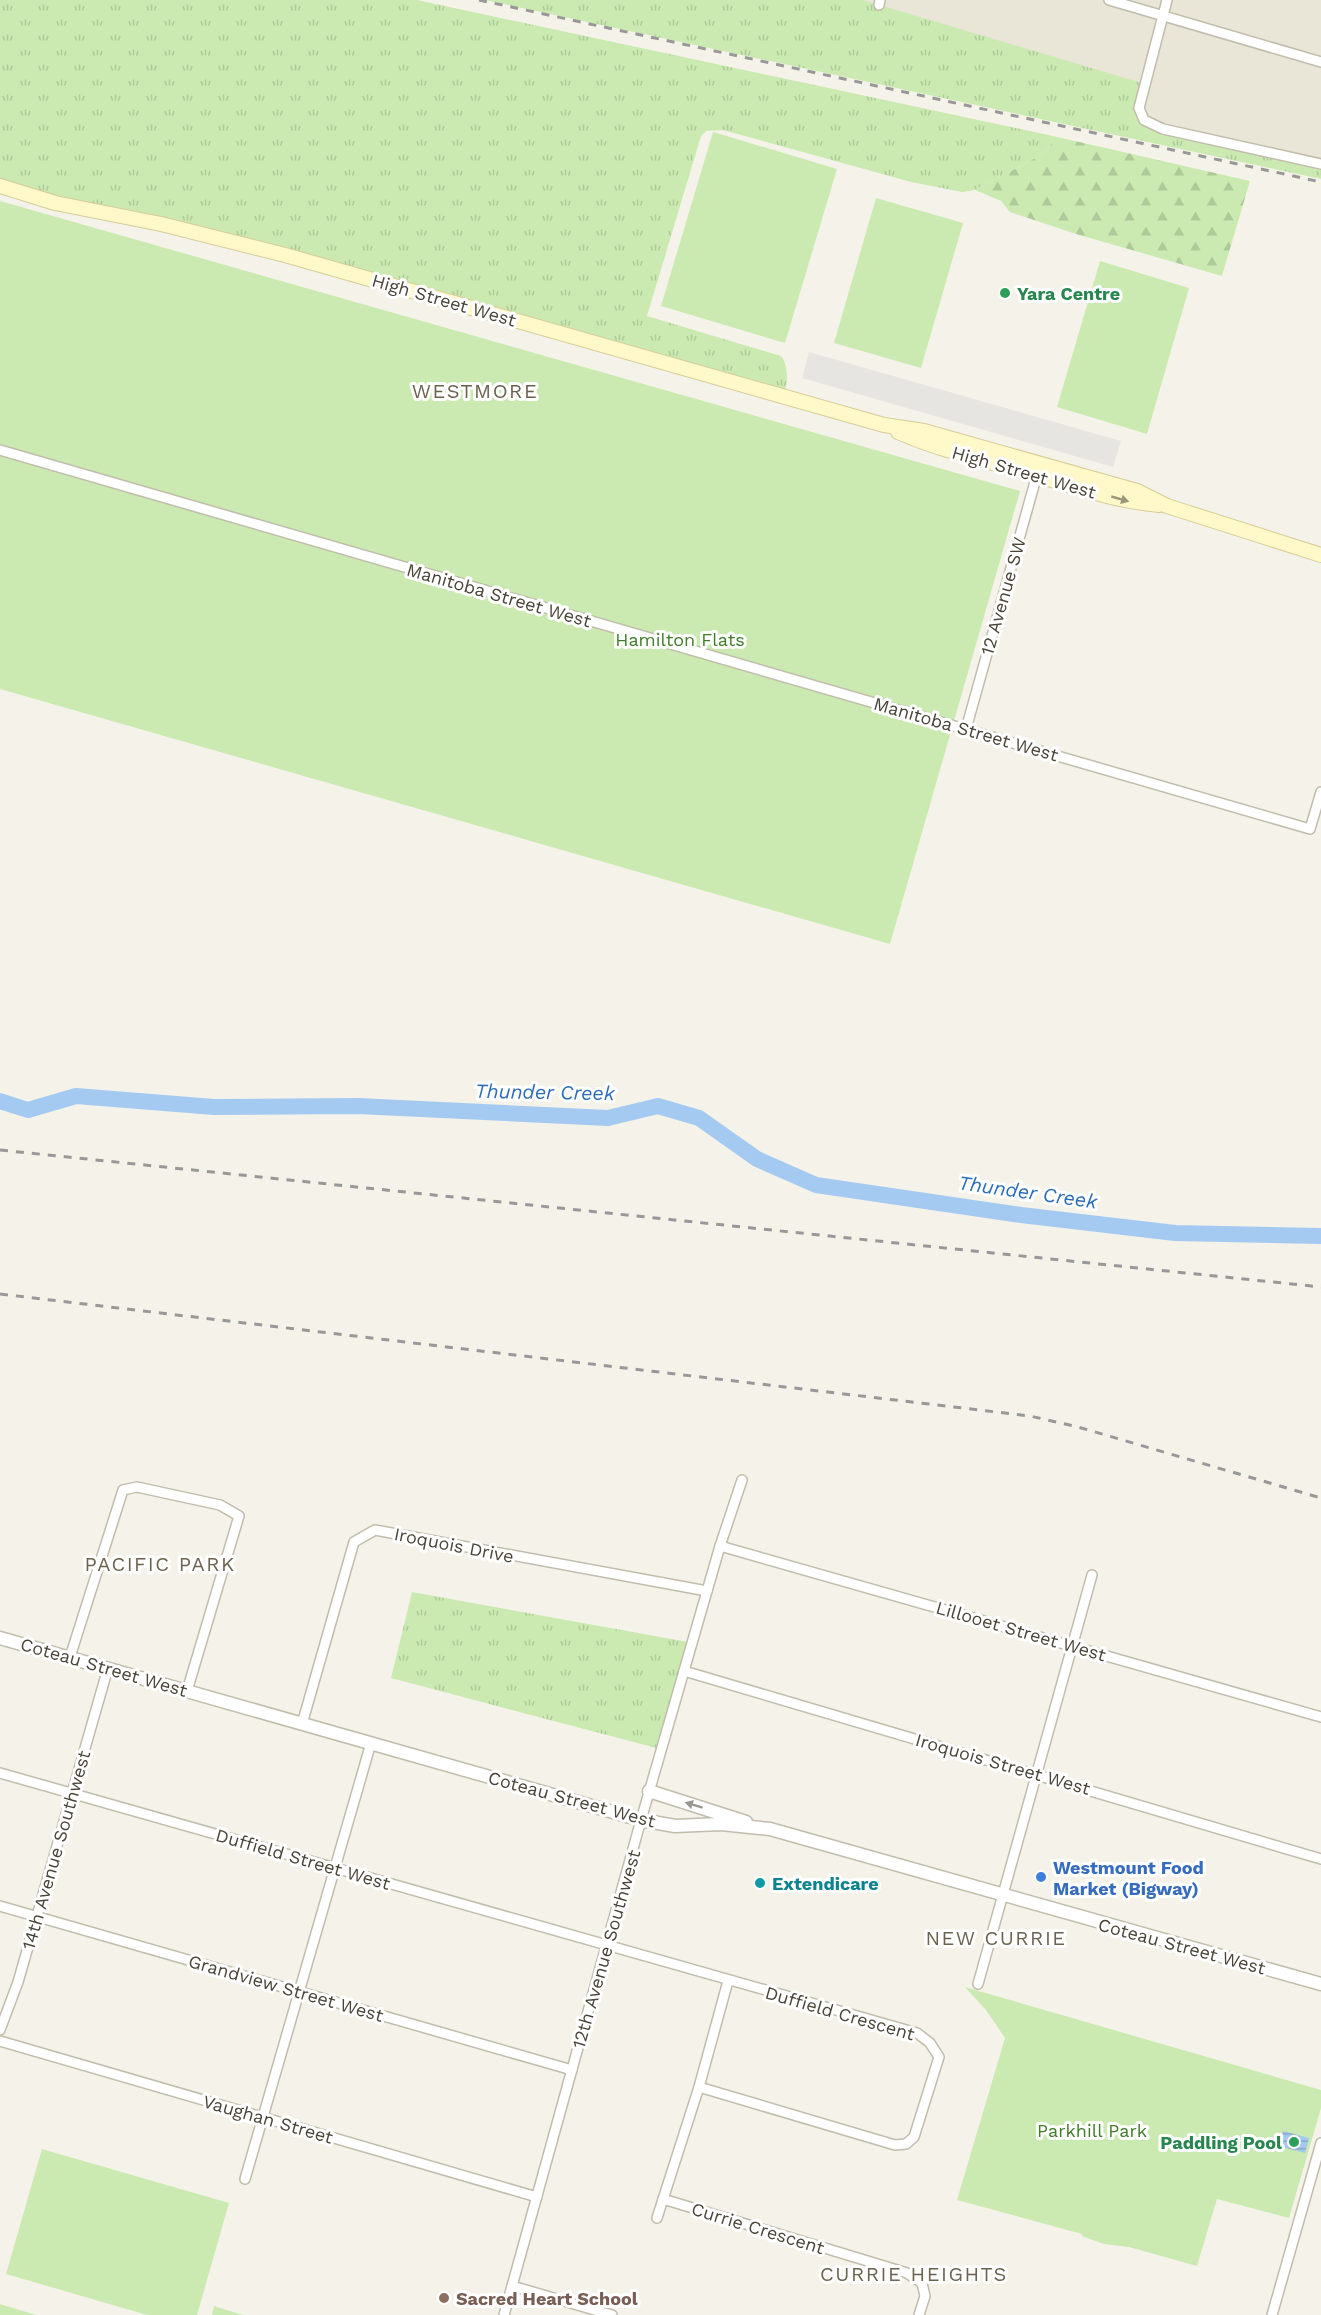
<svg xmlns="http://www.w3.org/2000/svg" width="1321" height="2315" font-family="'Work Sans',sans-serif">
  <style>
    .residential { fill: #e9e5d7 }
    .grass { fill: url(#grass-tufts) }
    .forest { fill: url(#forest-firs) }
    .park { fill: #caeab1 }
    .parking { fill: #e6e5e1 }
    .water { fill: url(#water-rules) }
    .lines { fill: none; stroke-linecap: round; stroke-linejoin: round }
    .river { stroke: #a5caf2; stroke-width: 16 }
    .minor-casing { stroke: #c1bcab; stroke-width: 12 }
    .tertiary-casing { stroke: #c1bcab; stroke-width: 15 }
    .secondary-casing { stroke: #d6cc98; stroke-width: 16 }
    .minor { stroke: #fff; stroke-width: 9 }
    .tertiary { stroke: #fff; stroke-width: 12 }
    .secondary { stroke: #fff8c9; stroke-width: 14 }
    .rail { stroke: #989898; stroke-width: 3; stroke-dasharray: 8 8; stroke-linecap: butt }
    .oneway { fill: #9b9579 }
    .oneway2 { fill: #9b9891 }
    .leisure-dot { fill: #2e9e5b; stroke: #fff; stroke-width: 2 }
    .shop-dot { fill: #3f7fe0; stroke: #fff; stroke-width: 2 }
    .culture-dot { fill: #0f9aa8; stroke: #fff; stroke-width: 2 }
    .education-dot { fill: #8d6e63; stroke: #fff; stroke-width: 2 }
    .labels { text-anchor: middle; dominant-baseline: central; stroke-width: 6; stroke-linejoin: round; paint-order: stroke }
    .leisure-label { font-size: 18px; font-weight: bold; fill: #27864d; stroke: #fff; text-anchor: start }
    .street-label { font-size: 18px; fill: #494437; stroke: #fff }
    .park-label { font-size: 18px; fill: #3f7d28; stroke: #fff }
    .shop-label { font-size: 18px; font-weight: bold; fill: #366cbe; stroke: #fff; text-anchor: start }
    .culture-label { font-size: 18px; font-weight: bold; fill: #0d838f; stroke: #fff; text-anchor: start }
    .education-label { font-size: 18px; font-weight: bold; fill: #785e54; stroke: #fff; text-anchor: start }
    .neighbourhood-label { font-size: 20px; letter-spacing: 1.5px; fill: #6c634e; stroke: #fff }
    .water-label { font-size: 20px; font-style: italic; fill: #2c6eb9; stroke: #fff }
  </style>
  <defs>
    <pattern id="grass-tufts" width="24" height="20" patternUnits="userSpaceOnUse" patternTransform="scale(1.5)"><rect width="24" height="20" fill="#caeab1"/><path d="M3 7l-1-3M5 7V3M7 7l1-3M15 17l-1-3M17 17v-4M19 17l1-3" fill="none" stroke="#afca99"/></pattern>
    <pattern id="forest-firs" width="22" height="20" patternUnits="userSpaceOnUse" patternTransform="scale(1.5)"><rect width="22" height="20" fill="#caeab1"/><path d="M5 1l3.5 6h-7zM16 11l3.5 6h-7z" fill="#afca99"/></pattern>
    <pattern id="water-rules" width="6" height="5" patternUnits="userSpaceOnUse" patternTransform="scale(1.5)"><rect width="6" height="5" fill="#a5caf2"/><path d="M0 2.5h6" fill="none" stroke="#88a6c5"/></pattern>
  </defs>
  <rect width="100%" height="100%" fill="#f5f3e9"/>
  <!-- residential -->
  <polygon class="residential" points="863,0 1321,0 1321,164 1163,129 879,5"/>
  <!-- grass -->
  <g class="grass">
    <path d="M0,0h417l636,136 -3,11 -11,9 -64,34 -13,2 -51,-10 -188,-52 -17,1 -5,5 -54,180 134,40c7,8 7,25 4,35l-785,-206z"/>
    <polygon points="485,0 863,0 1145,84 1139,108 1144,121 1321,164 1321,179"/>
    <polygon points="412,1592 688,1642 660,1749 391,1678"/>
  </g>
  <!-- forest -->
  <polygon class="forest" points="1053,136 1250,181 1222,276 1076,234 1010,212 1001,201 975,190 1039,156 1050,147"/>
  <!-- park -->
  <g class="park">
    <polygon points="713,132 837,169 785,343 661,306"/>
    <polygon points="876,198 963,223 921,368 834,343"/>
    <polygon points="0,201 1020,491 890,944 0,689"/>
    <polygon points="1100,261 1189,288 1147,434 1057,407"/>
    <polygon points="965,1987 1321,2090 1321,2108 1289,2218 1217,2199 1197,2266 1129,2247 1104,2244 1082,2236 1082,2234 957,2200 1005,2038 986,2010"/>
    <polygon points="42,2149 229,2203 197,2315 147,2315 6,2274"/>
    <polygon points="0,2304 36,2315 0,2315"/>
    <polygon points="214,2306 243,2315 212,2315"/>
  </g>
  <!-- parking -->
  <polygon class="parking" points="809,352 1121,441 1113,467 802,378"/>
  <!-- water -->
  <polygon class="water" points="1283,2131 1309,2138 1305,2153 1279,2146"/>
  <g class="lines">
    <!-- river -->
    <polyline class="river" points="0,1101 28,1110 76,1096 214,1107 358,1106 608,1118 658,1106 699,1118 757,1159 816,1185 1021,1215 1175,1233 1321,1236"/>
    <defs>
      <g id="minor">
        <polyline points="1109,0 1321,62"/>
        <polyline points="1167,0 1139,108 1144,120 1163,129 1321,164"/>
        <polyline points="879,5 880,0"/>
        <polyline points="0,450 1310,829 1321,792"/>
        <polyline points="966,729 1038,471"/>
        <polyline points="720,1546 1321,1717"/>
        <polyline points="70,1657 123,1490 137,1487 220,1505 239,1516 187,1691"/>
        <polyline points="684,1671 1321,1859"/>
        <polyline points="302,1724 354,1542 375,1530 707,1591"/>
        <polyline points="0,1773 917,2033 930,2043 939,2057 914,2137 906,2144 895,2145 699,2087"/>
        <polyline points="0,1906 572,2070"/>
        <polyline points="978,1984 1092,1575"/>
        <polyline points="0,2030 18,1982 108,1668"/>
        <polyline points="0,2041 537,2197"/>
        <polyline points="245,2179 371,1743"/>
        <polyline points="663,2199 907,2273 922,2283 925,2296 919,2315"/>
        <polyline points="657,2218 699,2087 728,1981"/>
        <polyline points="512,2286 612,2315"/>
        <polyline points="504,2315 641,1820 720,1546 742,1480"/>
        <polyline points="1272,2315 1321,2143"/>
      </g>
      <g id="tertiary">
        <polyline points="0,1638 641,1820 675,1826 721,1824 770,1829 1321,1984"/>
        <polyline points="649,1791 746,1822"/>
      </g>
      <g id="secondary">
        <polyline points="0,186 55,203 161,224 285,255 884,425 924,431 1137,491 1167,506 1321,555"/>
        <path d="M898,432c41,18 85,28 127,40 44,13 89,29 134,33"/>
      </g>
    </defs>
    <!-- minor casing -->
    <use href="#minor" class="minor-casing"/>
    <!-- tertiary casing -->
    <use href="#tertiary" class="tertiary-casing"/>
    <!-- secondary casing -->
    <use href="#secondary" class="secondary-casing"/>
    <!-- minor -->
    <use href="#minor" class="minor"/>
    <!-- tertiary -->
    <use href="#tertiary" class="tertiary"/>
    <!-- secondary -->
    <use href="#secondary" class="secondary"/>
    <!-- rail -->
    <g class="rail">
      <polyline points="479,0 1321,182"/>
      <polyline points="0,1150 1321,1287"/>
      <polyline points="0,1294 1030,1416 1078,1427 1321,1498"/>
    </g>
  </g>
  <!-- one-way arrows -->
  <defs><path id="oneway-solid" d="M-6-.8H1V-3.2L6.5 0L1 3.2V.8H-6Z" transform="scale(1.5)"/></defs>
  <use class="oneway" href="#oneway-solid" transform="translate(1120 499) rotate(16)"/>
  <use class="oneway2" href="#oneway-solid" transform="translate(694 1805) rotate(-163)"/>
  <!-- markers -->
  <g class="leisure-dot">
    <circle cx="1005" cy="293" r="6"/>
    <circle cx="1294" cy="2142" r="6"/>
  </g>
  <circle class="shop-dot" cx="1041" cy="1877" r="6"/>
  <circle class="culture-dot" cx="760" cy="1883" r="6"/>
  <circle class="education-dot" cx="444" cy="2298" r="6"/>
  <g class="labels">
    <!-- leisure labels -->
    <g class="leisure-label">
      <text x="1017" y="293">Yara Centre</text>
      <text x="1282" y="2142" text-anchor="end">Paddling Pool</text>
    </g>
    <!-- street labels -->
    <g class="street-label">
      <text transform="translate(444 300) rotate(16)">High Street West</text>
      <text transform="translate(1024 472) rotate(16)">High Street West</text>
      <text transform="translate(499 595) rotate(16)">Manitoba Street West</text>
      <text transform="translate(1003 596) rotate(-74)">12 Avenue SW</text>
      <text transform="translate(966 729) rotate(16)">Manitoba Street West</text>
      <text transform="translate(454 1545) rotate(11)">Iroquois Drive</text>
      <text transform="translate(1021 1631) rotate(16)">Lillooet Street West</text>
      <text transform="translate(104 1667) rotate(16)">Coteau Street West</text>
      <text transform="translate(1003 1764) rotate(16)">Iroquois Street West</text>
      <text transform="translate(572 1799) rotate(15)">Coteau Street West</text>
      <text transform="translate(56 1850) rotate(-74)">14th Avenue Southwest</text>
      <text transform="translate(303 1859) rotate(16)">Duffield Street West</text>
      <text transform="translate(1182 1946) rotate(15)">Coteau Street West</text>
      <text transform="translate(606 1949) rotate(-74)">12th Avenue Southwest</text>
      <text transform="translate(286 1988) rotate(16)">Grandview Street West</text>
      <text transform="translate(840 2013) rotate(16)">Duffield Crescent</text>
      <text transform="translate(268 2119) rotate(16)">Vaughan Street</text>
      <text transform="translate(758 2228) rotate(17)">Currie Crescent</text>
    </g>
    <!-- park labels -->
    <g class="park-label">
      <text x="680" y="639">Hamilton Flats</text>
      <text x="1092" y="2130">Parkhill Park</text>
    </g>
    <!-- shop labels -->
    <g class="shop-label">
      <text x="1053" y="1867">Westmount Food<tspan x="1053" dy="21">Market (Bigway)</tspan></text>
    </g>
    <!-- culture labels -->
    <g class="culture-label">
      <text x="772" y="1883">Extendicare</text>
    </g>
    <!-- education labels -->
    <g class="education-label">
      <text x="456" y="2298">Sacred Heart School</text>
    </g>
    <!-- neighbourhood labels -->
    <g class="neighbourhood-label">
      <text x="475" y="391">WESTMORE</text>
      <text x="160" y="1564">PACIFIC PARK</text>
      <text x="996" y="1938">NEW CURRIE</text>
      <text x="914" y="2274">CURRIE HEIGHTS</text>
    </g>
    <!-- water labels -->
    <g class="water-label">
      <text transform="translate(545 1092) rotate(1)">Thunder Creek</text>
      <text transform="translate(1028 1192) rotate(8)">Thunder Creek</text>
    </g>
  </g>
</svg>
